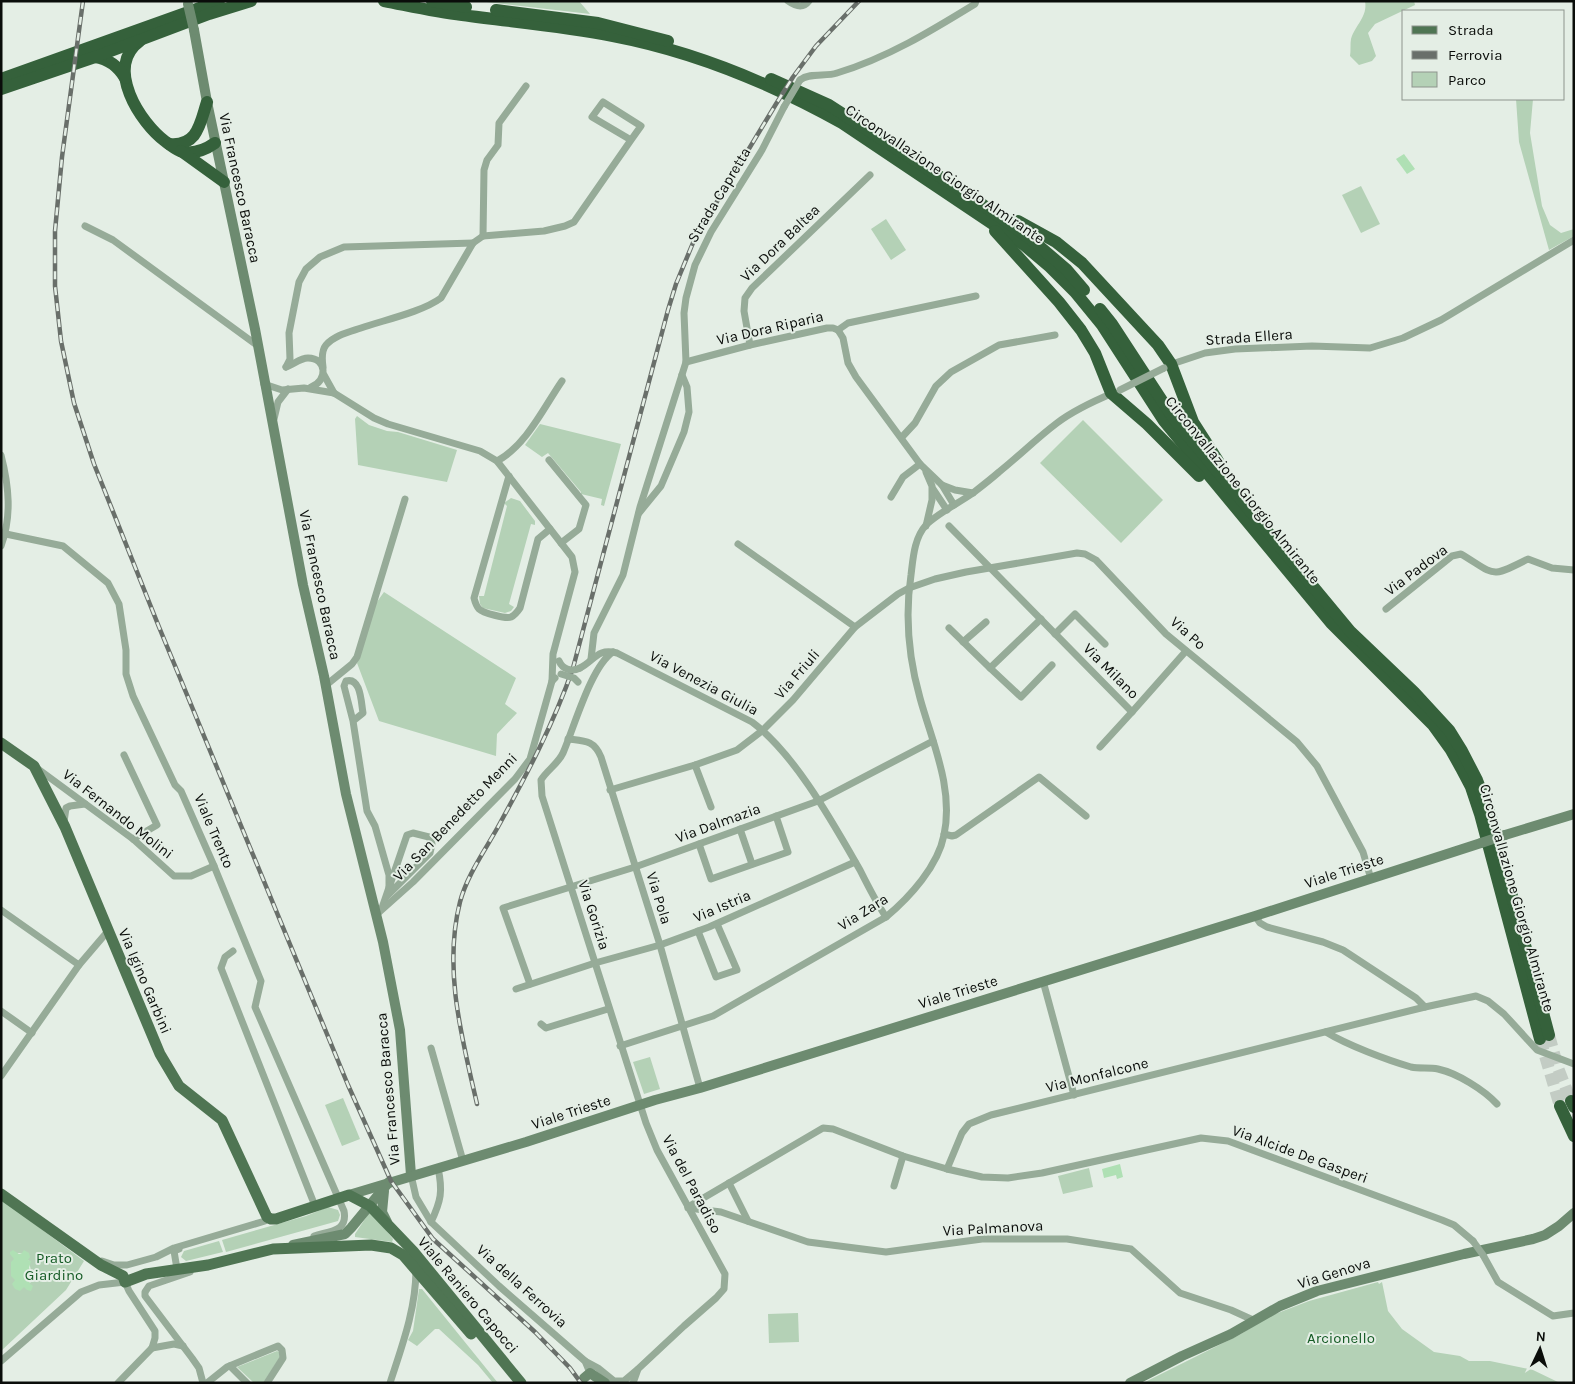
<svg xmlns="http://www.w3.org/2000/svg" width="1575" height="1384" font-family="Karla,sans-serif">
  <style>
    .green { fill: #b4d1b6; fill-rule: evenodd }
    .water { fill: #afe0b4 }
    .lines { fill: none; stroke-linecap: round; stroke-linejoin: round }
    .highway-tunnel { stroke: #c3ccc4; stroke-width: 12; stroke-dasharray: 12 6; stroke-linecap: butt }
    .street { stroke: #96ab98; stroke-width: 7 }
    .secondary { stroke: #6d8b70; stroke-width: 10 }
    .primary { stroke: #4f7553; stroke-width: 11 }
    .highway { stroke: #35613b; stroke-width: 12 }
    .rail-casing { stroke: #696f6a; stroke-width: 4.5 }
    .rail { stroke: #e4eee5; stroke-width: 2.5; stroke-dasharray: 8; stroke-linecap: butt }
    .street-bridge { stroke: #96ab98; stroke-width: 7 }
    .secondary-bridge { stroke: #6d8b70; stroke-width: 10 }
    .labels { text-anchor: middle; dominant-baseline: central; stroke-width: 4; stroke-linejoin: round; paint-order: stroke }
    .street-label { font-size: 15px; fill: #0a0d0a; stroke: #e4eee5 }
    .park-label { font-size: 15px; fill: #155b25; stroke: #e4eee5 }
  </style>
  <rect width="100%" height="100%" fill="#e4eee5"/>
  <!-- green -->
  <g class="green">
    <polygon points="478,1 579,1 590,14"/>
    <path d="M1365,1h49l1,4 -40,19 -7,9 8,23 -4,5 -13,4 -9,-9c1,-5 0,-12 1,-17 4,-14 17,-22 14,-38z"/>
    <polygon points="1516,99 1533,99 1530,133 1542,206 1550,225 1561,233 1574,229 1574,236 1549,250 1519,142"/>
    <polygon points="1361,186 1380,224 1361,233 1342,195"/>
    <polygon points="886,219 906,250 891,260 871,229"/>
    <polygon points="357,416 369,425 387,431 398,432 457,450 447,482 358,465 355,419"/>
    <polygon points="1083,420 1163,500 1121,543 1040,463"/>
    <polygon points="540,424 621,444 604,506 601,505 602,499 581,494 581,492 548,453 542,457 525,445"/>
    <polygon points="511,498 520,501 535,521 535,525 531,524 509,604 514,607 511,611 505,613 483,608 480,604 479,596 484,596 507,506 504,503"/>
    <polygon points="384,592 516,678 505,704 517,713 497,734 496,756 379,721 357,663 374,606"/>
    <polygon points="650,1057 660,1089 644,1094 633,1062"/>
    <polygon points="343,1098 360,1139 342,1146 325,1105"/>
    <polygon points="1089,1168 1093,1187 1063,1194 1058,1176"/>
    <path d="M1,1199l83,62 -18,29 -65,61zM16,1253h6l7,8 4,20 -10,6 -8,-9z"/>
    <polygon points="328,1207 338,1210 340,1215 338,1221 226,1252 222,1240 306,1216"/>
    <polygon points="369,1213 372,1213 393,1239 392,1242 355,1237 355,1234"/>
    <polygon points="219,1241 223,1252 186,1261 181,1257 184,1251"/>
    <polygon points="1378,1282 1379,1284 1382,1282 1388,1311 1402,1329 1434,1352 1460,1356 1469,1361 1490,1361 1533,1370 1560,1383 1143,1383 1241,1334 1270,1316 1309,1301"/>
    <polygon points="419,1289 422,1289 498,1383 493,1383 478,1365 439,1329 435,1329 417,1346 408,1340 413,1331"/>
    <polygon points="798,1313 799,1342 769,1343 768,1314"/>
    <polygon points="277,1351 279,1352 280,1357 263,1383 254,1383 237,1367"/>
  </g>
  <!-- water -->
  <g class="water">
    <polygon points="1404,154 1415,169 1407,174 1396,159"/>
    <polygon points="1120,1164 1123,1177 1117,1179 1116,1175 1104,1178 1102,1169"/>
    <polygon points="13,1250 19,1254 22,1253 24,1250 29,1253 30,1257 28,1260 31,1261 29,1268 32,1273 33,1280 29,1283 33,1286 31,1291 27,1290 24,1287 20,1291 15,1289 12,1284 15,1280 11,1276 11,1262 14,1259 10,1254 10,1252"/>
  </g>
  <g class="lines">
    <!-- highway-tunnel -->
    <g class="highway-tunnel">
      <polyline points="1549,1035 1558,1068 1571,1101"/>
      <polyline points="1540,1039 1560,1106"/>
    </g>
    <!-- street -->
    <g class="street">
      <path d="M788,1c7,5 15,8 21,0"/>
      <path d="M800,80c10,-8 26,-3 37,-7 50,-15 94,-42 138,-69l1,-3"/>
      <polyline points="85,226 113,240 258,346"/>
      <polyline points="483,236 484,170 487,160 498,145 499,123 526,86"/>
      <polyline points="838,330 843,338 848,363 856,377 920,464 942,485 954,505"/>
      <polyline points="838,330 848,323 976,296"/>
      <polyline points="750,345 744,311 745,298 752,288 870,175"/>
      <polyline points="686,362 750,345 827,328 833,328 838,330"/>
      <polyline points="1169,365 1205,353 1235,349 1312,346 1370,348 1403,338 1441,320 1574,240"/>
      <polyline points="286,367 290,359 289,333 299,282 306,269 320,257 344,247 473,243"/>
      <path d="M286,367c7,-2 14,-9 22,-9 19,0 20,23 3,29"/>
      <path d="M323,367c-1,-7 -2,-16 3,-22 9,-10 23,-13 35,-17 23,-8 61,-16 80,-30l32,-55 10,-7 61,-5 21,-5 9,-4 57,-82 -39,-23 11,-15 38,24 -10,14"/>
      <polyline points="324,375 334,393"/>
      <polyline points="264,384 282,390 304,388 334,393 374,418 388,424 480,451 497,461 572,557 575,572 553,654 552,681"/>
      <polyline points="274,419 278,402 288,389"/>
      <polyline points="902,437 915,423 936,386 951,372 999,345 1055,335"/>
      <path d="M1,455c8,31 11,61 0,91"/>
      <polyline points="549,460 586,505 579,529 561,543"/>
      <path d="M497,461c29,-15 47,-54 65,-80"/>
      <path d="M509,476l-35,122c1,4 2,8 5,11 4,4 27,10 32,8 4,-2 7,-6 9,-9l18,-69 12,-10"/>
      <polyline points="942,485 955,490 973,493"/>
      <polyline points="933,489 947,510"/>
      <polyline points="891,497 903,477 920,464"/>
      <polyline points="639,513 661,486 684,432 689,412 687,387 682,375"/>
      <polyline points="926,526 932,500 932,486 926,472"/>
      <polyline points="949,526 1132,712 1186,651"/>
      <path d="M6,534l57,12 45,37 11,21 7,46v24l7,22 42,89 6,6 33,75 47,115 -6,26 89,204c4,21 -15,20 -30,25"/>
      <polyline points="738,544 855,627"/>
      <path d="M1386,609l66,-53 9,-2c35,21 28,25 67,5l24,9 22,2"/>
      <polyline points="949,628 990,668 1041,619"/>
      <polyline points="1055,634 1075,614 1105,644"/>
      <polyline points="963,642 986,622"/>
      <path d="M613,652c-22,14 -39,76 -50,101 -5,11 -16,17 -22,27l1,16 104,327 11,27 68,124 -1,15 -8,9 -32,28 -46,43 -5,14"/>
      <polyline points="591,659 594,633 623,575 640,507 686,362 684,313 686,298 695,265 711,232 762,150 784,107"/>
      <path d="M580,668c15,-8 17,-20 37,-15l135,69c43,32 81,101 108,148 8,16 16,32 26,47"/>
      <polyline points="990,668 1021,697 1052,665"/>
      <polyline points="325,686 352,664 357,657 405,499"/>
      <path d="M353,721l-9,-35 2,-5c15,-4 15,21 17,32l-10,8 14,90 8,15 14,49v12"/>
      <path d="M568,739c17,2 26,1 33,18l59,188 40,143"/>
      <polyline points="1100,747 1132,712"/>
      <polyline points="124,755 157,825 133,839"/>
      <polyline points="695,765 711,807"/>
      <polyline points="38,769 133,839 174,876 191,876 214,866"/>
      <polyline points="610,790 695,765 737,750 763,730 793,700 855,627 898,594 909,588 935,579 966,572 1077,553 1085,554 1096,560 1166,634 1297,742 1317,766 1363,852 1371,879"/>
      <polyline points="64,822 66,808 70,806 85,804"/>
      <polyline points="740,829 752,864"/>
      <polyline points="944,834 952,836 956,835 1039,777 1086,816"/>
      <polyline points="699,844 711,879 788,852 776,816"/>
      <polyline points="382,908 407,835 413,833 429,837 432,844 430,853 386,897"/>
      <polyline points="1,910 79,965"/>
      <polyline points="376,915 413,882 515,779 530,759 552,681 555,678"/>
      <polyline points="1255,916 1260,923 1267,927 1323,942 1343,950 1416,998 1425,1007 1476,996 1488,1001 1504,1014 1537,1050 1574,1064"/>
      <polyline points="698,931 716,977 737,970 717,924"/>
      <polyline points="233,951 225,957 221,968 315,1206"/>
      <polyline points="1043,981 1074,1095"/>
      <polyline points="530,984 503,908 635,867 818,801 933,741"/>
      <polyline points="516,989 595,963 660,945 709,927 855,862"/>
      <polyline points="1,1011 32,1033"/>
      <polyline points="541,1024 546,1028 608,1009"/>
      <path d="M1326,1032c21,13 61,28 85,35 9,2 18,0 27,2 19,4 46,21 59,35"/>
      <path d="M620,1046l93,-30 173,-99c24,-20 52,-51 58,-82 10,-47 -12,-93 -24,-137 -11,-39 -15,-83 -9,-123 2,-16 3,-37 15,-50 12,-12 33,-22 47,-32 9,-7 18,-14 26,-21 20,-16 38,-34 58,-49 17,-13 37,-22 56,-30"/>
      <polyline points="431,1048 463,1161"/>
      <polyline points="1,1076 79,965 108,931"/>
      <polyline points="947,1169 982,1177 1008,1178 1042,1173 1201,1138 1228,1141 1442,1220 1454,1225 1473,1241"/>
      <polyline points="411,1175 416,1197 431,1222 499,1286 585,1361 590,1373"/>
      <polyline points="729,1183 748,1221"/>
      <polyline points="894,1186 903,1156"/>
      <polyline points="688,1207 823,1128 833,1129 903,1156 947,1169 962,1133 969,1124 991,1115 1425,1007"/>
      <polyline points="688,1208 721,1212 808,1242 886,1252 982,1239 1067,1239 1131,1249 1180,1293 1231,1310 1253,1320"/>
      <path d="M431,1222c10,-21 12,-31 7,-54"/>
      <polyline points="1483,1255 1498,1282 1553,1316 1574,1313"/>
      <polyline points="102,1261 114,1265 127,1265 156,1257 174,1248 265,1221 267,1217"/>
      <polyline points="177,1269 174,1251 179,1249"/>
      <polyline points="190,1272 149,1286 145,1292 145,1296 192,1358 199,1368 203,1383"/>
      <polyline points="152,1348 174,1344 183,1346"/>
      <polyline points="1,1361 81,1292 99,1285 125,1282 129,1291 155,1331 155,1338 152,1348 118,1383"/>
      <polyline points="585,1361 598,1368 614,1381 624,1381 637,1370"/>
      <polyline points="230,1366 247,1383"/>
      <polyline points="207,1383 227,1367 278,1346 282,1350 283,1358 267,1383"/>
      <path d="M390,1383c12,-37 26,-74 26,-114"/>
    </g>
    <!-- secondary -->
    <g class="secondary">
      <polyline points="194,30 207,102 255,329 303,585 324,676 346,794 383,942 400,1030 411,1175"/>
      <polyline points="1505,835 1574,814"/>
      <polyline points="384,1191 382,1212 387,1222"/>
      <polyline points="349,1195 526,1142 655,1100 700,1088 1255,916 1481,843"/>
      <polyline points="293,1245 345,1234 351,1228 389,1182"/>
      <polyline points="584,1378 590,1373 605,1383"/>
      <polyline points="1130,1383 1182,1356 1231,1334 1280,1306 1317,1291 1464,1254 1533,1239 1545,1235 1559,1226 1574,1213"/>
    </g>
    <!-- primary -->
    <g class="primary">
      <polyline points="1,743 34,766 65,827 160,1054 179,1086 222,1120 267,1217 271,1219 276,1219 349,1195 370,1206 413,1251 521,1383"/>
      <polyline points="1,1194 101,1265 123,1276 125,1282 146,1274 208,1265 273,1249 371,1245 391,1248 403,1255 471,1334"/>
    </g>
    <!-- highway -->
    <g class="highway">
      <path d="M384,1c26,5 52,11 78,14 51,7 101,11 151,21 79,15 159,48 229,87l182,122 26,22 25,25 27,33 62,96 167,202 102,102 18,25 10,18 10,19 9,27 60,225"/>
      <polyline points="432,1 466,7"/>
      <polyline points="496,10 598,23 668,41"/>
      <path d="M140,41c-36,26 0,82 26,101 6,4 10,8 17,10 12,2 22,-2 32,-9"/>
      <path d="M95,57c14,2 23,9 30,21"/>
      <polyline points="1,79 219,1"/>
      <polyline points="771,79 829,105 976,200 1032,240 1066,269 1084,290"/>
      <polyline points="1,89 95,57 209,14 251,1"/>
      <path d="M169,144c29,3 31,-21 38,-42"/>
      <polyline points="181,151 224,182"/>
      <polyline points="1018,221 1056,242 1082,263 1158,345 1171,364 1193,422 1218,461"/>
      <polyline points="995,231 1059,302 1081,330 1095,353 1111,393 1147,424 1199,476"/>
      <polyline points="1100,309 1112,324 1174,419 1350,631 1414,692 1449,730 1462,751 1477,780 1491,817 1549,1035"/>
      <polyline points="1571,1101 1574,1107"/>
      <polyline points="1560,1106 1574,1136"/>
    </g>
    <defs>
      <g id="rail">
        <polyline points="83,1 62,157 55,231 55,286 61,341 74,403 94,464 159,627 348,1085 391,1181 433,1239 535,1332 570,1368 581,1383"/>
        <path d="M477,1104c-15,-66 -34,-135 -17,-202 7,-27 26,-53 39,-77 28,-51 55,-102 74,-157l95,-358 8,-26 19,-46 81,-134 17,-27 23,-31 43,-45"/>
      </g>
    </defs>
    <!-- rail casing -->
    <use href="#rail" class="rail-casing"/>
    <!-- rail -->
    <use href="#rail" class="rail"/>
    <!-- street-bridge -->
    <g class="street-bridge">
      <polyline points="784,107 800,80"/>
      <polyline points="1120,390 1164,368"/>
      <path d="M559,661c4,9 13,11 21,7"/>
      <polyline points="561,674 574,678 578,682"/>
      <polyline points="1473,1241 1483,1255"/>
    </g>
    <!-- secondary-bridge -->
    <g class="secondary-bridge">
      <polyline points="188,4 194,30"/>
      <polyline points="1481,843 1505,835"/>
    </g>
  </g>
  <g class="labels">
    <!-- street labels -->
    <g class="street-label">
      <text transform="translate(945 174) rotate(34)">Circonvallazione Giorgio Almirante</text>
      <text transform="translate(240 188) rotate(78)">Via Francesco Baracca</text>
      <text transform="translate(719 195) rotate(-59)">Strada Capretta</text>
      <text transform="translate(780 243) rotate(-44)">Via Dora Baltea</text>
      <text transform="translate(770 328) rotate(-13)">Via Dora Riparia</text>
      <text transform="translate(1249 337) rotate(-4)">Strada Ellera</text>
      <text transform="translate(1243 490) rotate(51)">Circonvallazione Giorgio Almirante</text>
      <text transform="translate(1416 570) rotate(-37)">Via Padova</text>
      <text transform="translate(320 585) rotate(78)">Via Francesco Baracca</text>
      <text transform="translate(1188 633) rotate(42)">Via Po</text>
      <text transform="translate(1111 671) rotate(45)">Via Milano</text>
      <text transform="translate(797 674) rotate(-49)">Via Friuli</text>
      <text transform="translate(704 683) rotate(28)">Via Venezia Giulia</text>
      <text transform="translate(118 814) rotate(38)">Via Fernando Molini</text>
      <text transform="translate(455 817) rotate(-46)">Via San Benedetto Menni</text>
      <text transform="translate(718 823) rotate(-20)">Via Dalmazia</text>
      <text transform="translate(214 831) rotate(67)">Viale Trento</text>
      <text transform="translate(1344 871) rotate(-18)">Viale Trieste</text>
      <text transform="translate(659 898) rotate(73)">Via Pola</text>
      <text transform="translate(1517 898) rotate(74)">Circonvallazione Giorgio Almirante</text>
      <text transform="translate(722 906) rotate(-23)">Via Istria</text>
      <text transform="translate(863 912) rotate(-32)">Via Zara</text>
      <text transform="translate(594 915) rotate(72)">Via Gorizia</text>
      <text transform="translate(145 981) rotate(67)">Via Igino Garbini</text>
      <text transform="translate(958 992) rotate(-17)">Viale Trieste</text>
      <text transform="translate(1097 1075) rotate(-14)">Via Monfalcone</text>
      <text transform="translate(388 1089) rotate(-95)">Via Francesco Baracca</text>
      <text transform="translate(571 1112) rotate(-18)">Viale Trieste</text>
      <text transform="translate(1300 1154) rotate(20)">Via Alcide De Gasperi</text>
      <text transform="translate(692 1184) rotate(62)">Via del Paradiso</text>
      <text transform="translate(993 1228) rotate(-3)">Via Palmanova</text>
      <text transform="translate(1334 1273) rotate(-17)">Via Genova</text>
      <text transform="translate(522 1286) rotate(42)">Via della Ferrovia</text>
      <text transform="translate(468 1295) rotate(50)">Viale Raniero Capocci</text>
    </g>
    <!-- park labels -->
    <g class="park-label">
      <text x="54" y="1258">Prato<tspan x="54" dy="17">Giardino</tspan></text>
      <text x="1341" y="1338">Arcionello</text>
    </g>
  </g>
  <!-- border -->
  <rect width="1575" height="1384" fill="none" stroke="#0a0d0a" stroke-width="5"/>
  <!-- legend -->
  <rect x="1402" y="10" width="162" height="90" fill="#e4eee5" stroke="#8d948d"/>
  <rect x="1412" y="26" width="25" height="8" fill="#4f7553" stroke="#8d948d"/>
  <text x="1448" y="35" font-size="15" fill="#0a0d0a">Strada</text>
  <rect x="1412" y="51" width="25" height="8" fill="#696f6a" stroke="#8d948d"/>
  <text x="1448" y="60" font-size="15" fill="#0a0d0a">Ferrovia</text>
  <rect x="1412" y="72" width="25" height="15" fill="#b4d1b6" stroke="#8d948d"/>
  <text x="1448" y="85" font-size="15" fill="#0a0d0a">Parco</text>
  <!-- north arrow -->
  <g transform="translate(1540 1349) rotate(4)" stroke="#e4eee5" stroke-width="4" paint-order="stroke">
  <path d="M0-4L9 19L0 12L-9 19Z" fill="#0a0d0a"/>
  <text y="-8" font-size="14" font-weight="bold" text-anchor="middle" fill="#0a0d0a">N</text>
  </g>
</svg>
